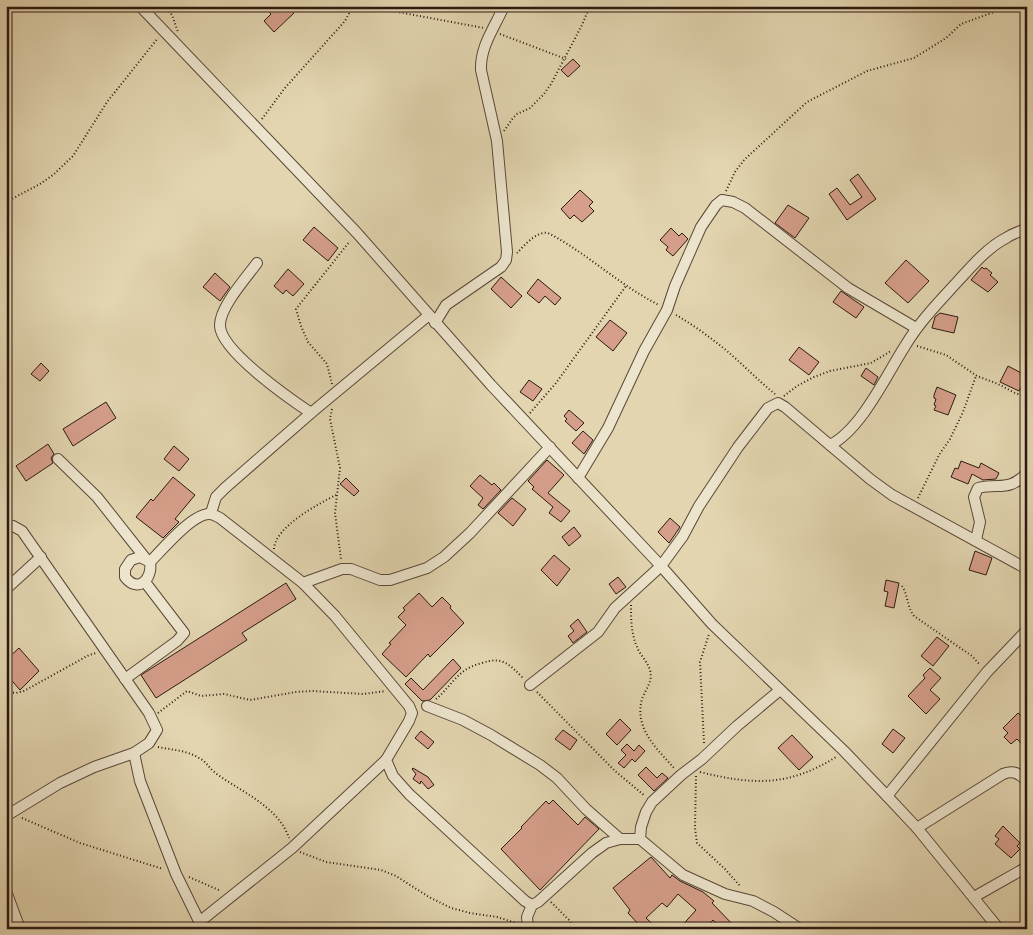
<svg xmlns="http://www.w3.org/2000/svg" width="1033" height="935" font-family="'IM FELL French Canon',serif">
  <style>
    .building { fill: #d69f8b; stroke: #2c1910 }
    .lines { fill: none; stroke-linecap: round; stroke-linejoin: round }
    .minor-casing { stroke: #5a4838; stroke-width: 12 }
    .path { stroke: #2c1910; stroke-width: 2; stroke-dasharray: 1 2.5; stroke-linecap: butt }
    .minor { stroke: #ece4cc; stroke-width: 10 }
  </style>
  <rect width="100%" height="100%" fill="#e2d5b0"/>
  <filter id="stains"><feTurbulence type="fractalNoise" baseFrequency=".004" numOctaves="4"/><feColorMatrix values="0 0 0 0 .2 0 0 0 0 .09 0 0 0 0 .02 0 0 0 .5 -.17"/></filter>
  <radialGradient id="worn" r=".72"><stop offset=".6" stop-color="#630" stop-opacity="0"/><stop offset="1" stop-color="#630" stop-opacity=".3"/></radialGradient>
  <!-- building -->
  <g class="building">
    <polygon points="271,6 280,6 283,10 289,6 294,13 274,32 264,21 271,14 267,10"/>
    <polygon points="573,59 580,66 568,77 561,70"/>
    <polygon points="858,174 876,199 847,220 829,194 837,188 850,205 862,197 850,180"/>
    <polygon points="580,190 593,202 589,206 594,211 582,222 574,215 570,219 561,209"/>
    <polygon points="788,205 809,218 795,238 775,223"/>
    <polygon points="314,227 338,248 328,261 303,240"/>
    <polygon points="671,228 679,236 682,233 688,239 673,256 666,250 668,247 660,240"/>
    <polygon points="906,260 929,281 908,303 885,283"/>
    <polygon points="982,267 984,269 986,268 992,273 990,275 998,282 988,292 971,280"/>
    <polygon points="288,269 304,284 293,296 286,290 283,294 274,286"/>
    <polygon points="215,273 230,287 220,301 203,287"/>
    <polygon points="501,277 522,296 511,308 491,289"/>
    <polygon points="538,279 561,298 555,305 545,296 539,303 527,293"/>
    <polygon points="841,291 864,307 856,318 833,302"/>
    <polygon points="940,313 958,317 954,333 932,328 935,317"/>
    <polygon points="610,320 627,333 613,351 596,337"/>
    <polygon points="799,347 819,362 809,375 789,360"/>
    <polygon points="41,363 49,371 40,381 31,374"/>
    <polygon points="1008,366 1027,376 1019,391 1000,382"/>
    <polygon points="866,368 878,377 874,385 861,376"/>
    <polygon points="529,380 542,389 533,401 520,392"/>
    <polygon points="937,387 956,395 948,415 934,410 936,406 934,405 936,399 934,398 934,395"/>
    <polygon points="106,402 116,418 73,446 63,429"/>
    <polygon points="569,410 584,423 576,431 565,421 567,419 564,416"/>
    <polygon points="583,431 593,440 584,454 572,443"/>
    <polygon points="48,444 54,454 51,458 53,463 26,481 16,466"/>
    <polygon points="174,446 189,459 179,471 164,459"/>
    <polygon points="547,460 564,475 548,493 570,511 561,522 549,513 553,507 532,489 534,487 528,481"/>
    <polygon points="961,461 979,468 981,463 999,473 996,479 983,480 972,474 968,484 951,477 955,468 958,469"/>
    <polygon points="480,475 492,485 494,483 501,490 483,509 478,505 483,498 470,486"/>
    <polygon points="173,477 195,495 175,519 179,522 163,538 136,517 151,499 153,501"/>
    <polygon points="346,478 359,491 354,496 340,484"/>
    <polygon points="512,498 526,509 513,526 498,513"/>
    <polygon points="670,518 680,527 669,543 658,532"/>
    <polygon points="574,527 581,536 569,546 562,537"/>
    <polygon points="975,551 992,558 986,575 969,570"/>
    <polygon points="554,555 570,569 557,586 541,570"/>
    <polygon points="618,577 626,587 616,594 609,584"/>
    <polygon points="886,580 899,583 894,608 885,606 888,592 884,591"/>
    <polygon points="286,583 296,599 242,633 247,640 156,698 141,675"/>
    <polygon points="419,593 432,607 442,597 451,606 450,608 464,623 430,657 428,654 406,677 382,654 391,644 389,643 406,625 398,617 405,610 403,608"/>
    <polygon points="578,619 587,632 573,643 568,636 574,631 570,626"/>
    <polygon points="937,637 949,646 933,666 921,656"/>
    <polygon points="19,648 39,671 20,690 6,674 6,660"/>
    <polygon points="453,659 461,668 430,700 422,701 405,684 411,678 423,690"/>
    <polygon points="930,668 941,678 930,690 940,699 926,714 908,696 925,678 923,675"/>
    <polygon points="1018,713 1027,721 1027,738 1021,743 1017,739 1011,744 1004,737 1008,733 1003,728"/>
    <polygon points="620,719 631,730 617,745 606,734"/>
    <polygon points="893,729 905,738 893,753 882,744"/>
    <polygon points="563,730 577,740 570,750 555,739"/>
    <polygon points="421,731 434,742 428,749 415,738"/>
    <polygon points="792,735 813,757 799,770 778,748"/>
    <polygon points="627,744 634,751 639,745 645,751 635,762 632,759 624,768 618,763 626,755 621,750"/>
    <polygon points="646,767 657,778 662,773 668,778 654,791 638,775"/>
    <polygon points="413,768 428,777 434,785 428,789 421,781 420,784 413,779 416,774 412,769"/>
    <polygon points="553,800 578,825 585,817 599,829 540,890 501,849 522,828 521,827 546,801 549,804"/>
    <polygon points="1003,826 1020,843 1017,846 1020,849 1011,858 995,844 999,839 995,836"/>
    <polygon points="651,857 670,878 672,875 680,881 703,892 714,901 712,903 737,929 721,929 713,920 705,929 679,929 696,910 678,894 667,907 662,903 646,918 658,929 643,929 628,913 630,910 613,888"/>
  </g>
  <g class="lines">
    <defs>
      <g id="minor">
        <polyline points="140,6 357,233 491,385 661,566 712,624 844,751 887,796 917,828 999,929"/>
        <path d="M257,263c-11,15 -38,45 -37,63 1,25 70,73 91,87"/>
        <path d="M435,323l11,-18 55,-38 5,-7 1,-8 -10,-111 -16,-71c-1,-24 14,-43 23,-64"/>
        <path d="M830,445c31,-15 57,-71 75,-99 15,-25 34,-44 53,-65 14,-15 29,-33 48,-43 6,-4 14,-7 21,-9"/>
        <polyline points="58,459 97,497 146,559"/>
        <polyline points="578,478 608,428 644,351 667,310 675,286 701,227 716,205 722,200 733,202 745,208 848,288 916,328"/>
        <polyline points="211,513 216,497 225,488 311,413 429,315"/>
        <polyline points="6,524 13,526 22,531 149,713 157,730 149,743 134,753 94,767 60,783 6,816"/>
        <path d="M976,540l4,-18 -6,-25 4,-9c23,-5 30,4 49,-15"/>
        <path d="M140,557l10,5c3,17 -12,32 -25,15v-8l6,-9z"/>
        <path d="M150,562c12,-12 42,-48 59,-48 4,0 7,2 11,4l83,65 32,33 74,90 3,7 -3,8 -23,39 7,16 16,18 116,107 7,4 6,-3 54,-49 14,-10 14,-4h20l43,36 42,19 28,7 21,11 26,17"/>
        <polyline points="303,583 342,569 351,569 380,580 390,580 427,568 444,557 470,533 550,447"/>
        <polyline points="6,589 41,557"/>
        <polyline points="125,679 177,641 184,633 145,582"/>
        <polyline points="530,685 598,632 615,608 661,566 683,536 699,506 738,447 768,408 778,403 785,407 870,479 892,495 1027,569"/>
        <polyline points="427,706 463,720 491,735 540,765 557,778 586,809 620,839"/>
        <polyline points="134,753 140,781 176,874 200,923"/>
        <polyline points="887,796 987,672 1027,630"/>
        <path d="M917,828l86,-54c11,-4 15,-1 24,7"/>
        <polyline points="640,839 641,827 646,812 652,802 681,775 702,759 737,726 780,690"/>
        <polyline points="6,891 20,929"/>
        <polyline points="974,897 1027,867"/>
        <polyline points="202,929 200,923 203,919 292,848 386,760"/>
        <polyline points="528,929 527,917 532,905"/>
      </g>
    </defs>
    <!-- minor casing -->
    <use href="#minor" class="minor-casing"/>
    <!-- path -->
    <g class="path">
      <polyline points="164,6 172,15 178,32"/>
      <polyline points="383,6 398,12 484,28"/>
      <polyline points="500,34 566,59"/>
      <polyline points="262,119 284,89 345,21 353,6"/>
      <polyline points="504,131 513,118 517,114 530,108 544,94 551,84 582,25 590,6"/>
      <polyline points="726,191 735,172 744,160 807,102 867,71 914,58 946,38 961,24 994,12 1003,6"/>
      <polyline points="6,202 40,184 53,175 73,156 107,102 158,38"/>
      <path d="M517,253c7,-7 19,-22 31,-20 39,20 71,52 111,72"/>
      <path d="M676,315c14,8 28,18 41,28 21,16 38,35 58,51"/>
      <polyline points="917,346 946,355 977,376 998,384 1015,393 1027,397"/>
      <polyline points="332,384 327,364 308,342 301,326 296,309 350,241"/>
      <polyline points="784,396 797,386 814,377 830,371 871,363 891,351"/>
      <polyline points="332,409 330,419 340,468 335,513 341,559"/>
      <polyline points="530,413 556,383 626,286"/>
      <polyline points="918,498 939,455 950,439 963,412 976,376"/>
      <path d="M274,549c1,-22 44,-45 62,-54"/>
      <path d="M902,586c6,9 5,21 12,30l58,40 8,9"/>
      <path d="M631,605c0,14 0,28 6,42 3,8 10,14 13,23 3,12 -4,18 -8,29 -8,29 14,49 32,69"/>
      <polyline points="6,692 16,693 24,691 89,655 96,653"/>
      <polyline points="537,692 615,771 645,796"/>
      <path d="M436,699c10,-8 17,-20 28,-28 5,-4 11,-6 18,-8 20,-7 27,1 41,15"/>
      <polyline points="158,713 187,691 201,696 224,694 250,700 296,692 312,691 363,694 386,691"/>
      <polyline points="704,743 700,662 709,634"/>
      <path d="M158,747c14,3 28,3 41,11 6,3 9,8 14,13 25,20 65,34 76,67"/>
      <path d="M700,772c53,13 88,15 136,-15"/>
      <polyline points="696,776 695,828 697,843 725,869 741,887"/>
      <polyline points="22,818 80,843 163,869"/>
      <polyline points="300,852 326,862 381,870 396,876 429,897 451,908 470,913 497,917 519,924"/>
      <polyline points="189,877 221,891"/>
      <polyline points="551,902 570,921 573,929"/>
    </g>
    <!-- minor -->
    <use href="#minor" class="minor"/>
  </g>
  <!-- margin -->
  <rect width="1033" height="935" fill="none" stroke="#e2d5b0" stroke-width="25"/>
  <rect x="8" y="8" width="1018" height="920" fill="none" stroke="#2c1910" stroke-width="2.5"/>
  <rect x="12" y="12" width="1008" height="910" fill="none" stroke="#2c1910"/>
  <rect width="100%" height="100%" filter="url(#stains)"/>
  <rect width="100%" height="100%" fill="url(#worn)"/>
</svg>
